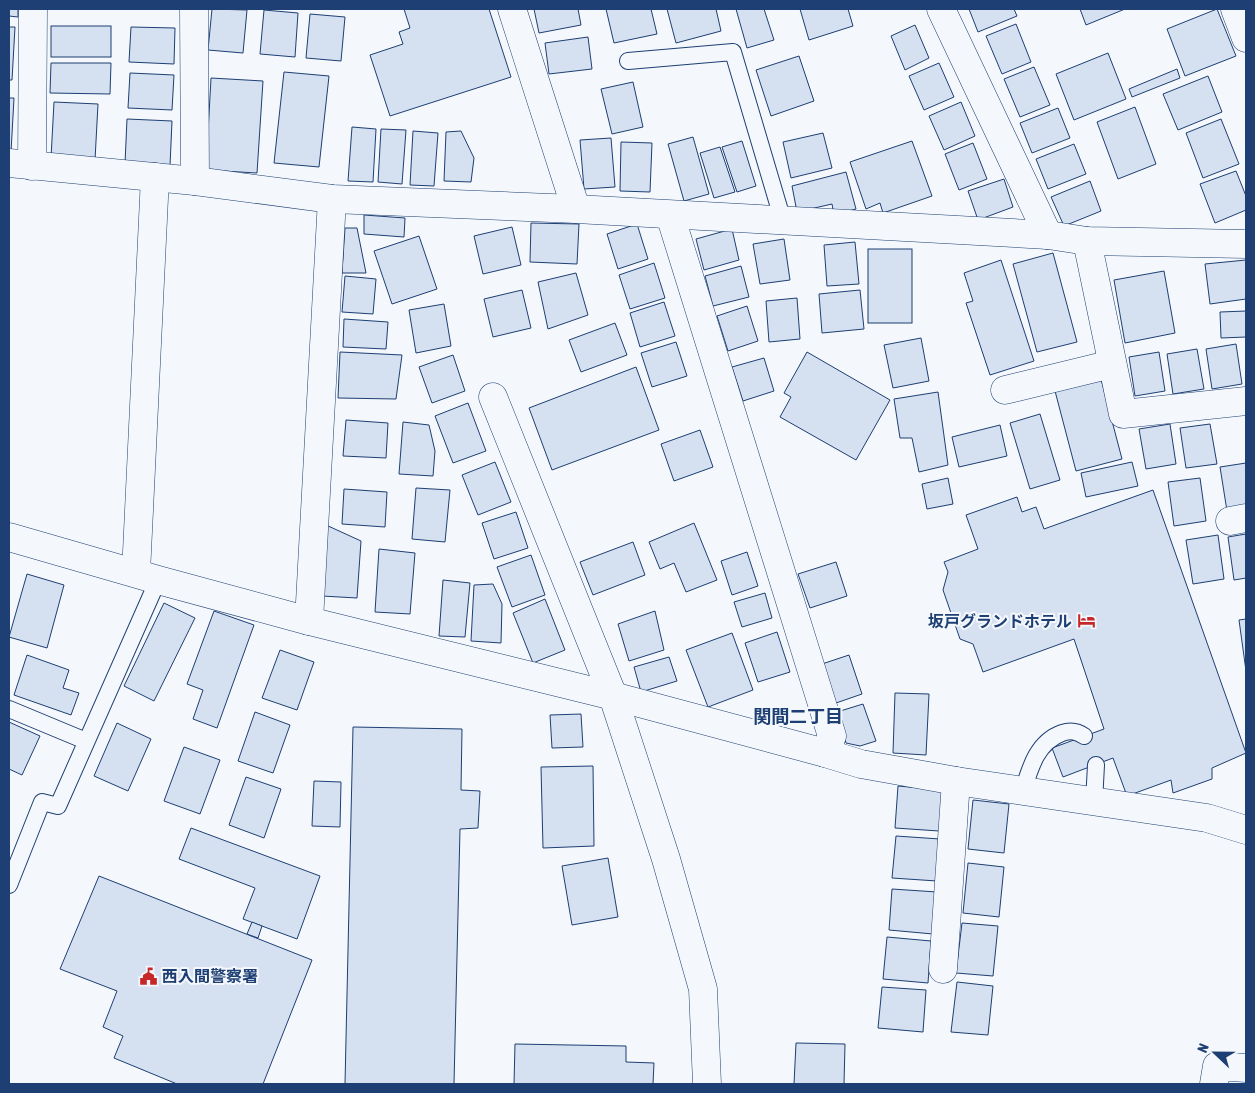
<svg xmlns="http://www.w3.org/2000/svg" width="1255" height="1093" font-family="'Asap Condensed','Noto Sans JP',sans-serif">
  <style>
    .building { fill: #d5e0f0; stroke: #1d3f73 }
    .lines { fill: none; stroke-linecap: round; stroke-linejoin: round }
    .lane-casing { stroke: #1d3f73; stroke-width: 18 }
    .street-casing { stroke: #1d3f73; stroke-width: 29 }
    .lane { stroke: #f4f7fb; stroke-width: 16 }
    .street { stroke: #f4f7fb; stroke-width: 28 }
    .labels { text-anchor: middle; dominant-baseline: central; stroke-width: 4; stroke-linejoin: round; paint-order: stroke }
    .poi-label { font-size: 16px; font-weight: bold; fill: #1d3f73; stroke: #f4f7fb; text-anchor: end }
    .neighbourhood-label { font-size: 18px; font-weight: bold; fill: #1d3f73; stroke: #f4f7fb }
  </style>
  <rect width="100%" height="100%" fill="#f4f7fb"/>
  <!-- building -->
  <g class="building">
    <polygon points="9,9 18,9 18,17 9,16"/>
    <polygon points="212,9 247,10 243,53 208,50"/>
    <polygon points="404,9 489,9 511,77 390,116 370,55 403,44 399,32 410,28"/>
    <polygon points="534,9 578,9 581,25 539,33"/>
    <polygon points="606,9 651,9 657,34 614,43"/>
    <polygon points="667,9 716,9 721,31 676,43"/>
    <polygon points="736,9 764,9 774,40 747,48"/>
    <polygon points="800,9 848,9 853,26 809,40"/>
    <polygon points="969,9 1014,9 1017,16 978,32"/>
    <polygon points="1080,9 1125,9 1086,25"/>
    <polygon points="1217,9 1236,56 1185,76 1167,29"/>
    <polygon points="264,10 298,13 295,57 260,54"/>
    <polygon points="310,14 345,17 341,61 306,58"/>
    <polygon points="1016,24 1031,62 1002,74 986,36"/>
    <polygon points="915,25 929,58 905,70 891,36"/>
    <rect x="51" y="26" width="60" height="31"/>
    <polygon points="9,27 15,27 12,80 9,80"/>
    <polygon points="131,27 175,28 174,64 129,62"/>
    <polygon points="588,37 592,69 549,74 545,43"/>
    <polygon points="1108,53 1126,99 1074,120 1056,74"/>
    <polygon points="799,56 814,101 771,116 756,70"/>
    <polygon points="51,63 111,63 110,94 50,93"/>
    <polygon points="939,63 954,97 924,110 909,76"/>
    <polygon points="1034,67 1050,105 1020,117 1004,79"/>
    <polygon points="1177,69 1180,78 1132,97 1129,89"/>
    <polygon points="284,72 329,76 319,167 274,163"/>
    <polygon points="130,73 174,75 172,110 128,108"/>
    <polygon points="1208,76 1222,112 1178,130 1163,94"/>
    <polygon points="211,78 263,81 257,173 206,170"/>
    <polygon points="633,82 643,127 612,134 601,89"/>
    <polygon points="9,98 14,98 11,152 9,152"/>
    <polygon points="54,102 98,104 95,160 51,158"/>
    <polygon points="961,102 975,136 944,150 929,116"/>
    <polygon points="1135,107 1156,164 1118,179 1097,122"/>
    <polygon points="1058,108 1070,138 1032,153 1020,123"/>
    <polygon points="127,119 172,121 170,166 125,164"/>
    <polygon points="1221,119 1239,164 1203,178 1186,133"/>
    <polygon points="352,127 376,129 373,182 348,181"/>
    <polygon points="381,129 406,130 402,184 378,182"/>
    <polygon points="413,131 438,133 434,186 410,185"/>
    <polygon points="461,131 474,158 471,182 444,181 446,132"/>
    <polygon points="823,133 832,168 791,178 783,142"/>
    <polygon points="693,137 709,194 684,201 668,144"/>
    <polygon points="611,138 615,187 584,189 580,140"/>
    <polygon points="742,141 756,186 737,192 722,147"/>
    <polygon points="912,141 932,196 883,213 880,203 866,209 850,162"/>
    <polygon points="621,142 652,143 650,192 620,191"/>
    <polygon points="973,143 987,179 959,190 945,154"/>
    <polygon points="1074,144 1086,174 1048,189 1036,159"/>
    <polygon points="720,147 735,192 714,198 700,153"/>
    <polygon points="1236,171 1246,196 1246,210 1215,223 1200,184"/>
    <polygon points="846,172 856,209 834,215 832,204 797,212 792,186"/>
    <polygon points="1004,179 1013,207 978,220 968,191"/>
    <polygon points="1090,181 1101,211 1064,226 1051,197"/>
    <polygon points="364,215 405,218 404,237 364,234"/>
    <polygon points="531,223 579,224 577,264 530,262"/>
    <polygon points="637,224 648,259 618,269 607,234"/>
    <polygon points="512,227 521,265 483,274 474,236"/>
    <polygon points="345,228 357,228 366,273 342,273"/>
    <polygon points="732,229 739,260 704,270 696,239"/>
    <polygon points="419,236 437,289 392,304 374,251"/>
    <polygon points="784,239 790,280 760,284 753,244"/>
    <polygon points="855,242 859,284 827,286 824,245"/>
    <rect x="868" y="249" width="44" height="74"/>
    <polygon points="1053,253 1077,342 1037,352 1013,264"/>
    <polygon points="1001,260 1034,361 990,375 966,303 973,301 964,273"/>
    <polygon points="1246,260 1246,299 1210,304 1205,264"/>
    <polygon points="654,263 665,298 630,309 619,275"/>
    <polygon points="741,266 749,297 713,306 705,276"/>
    <polygon points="1164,271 1175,333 1125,343 1114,280"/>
    <polygon points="576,273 588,315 548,329 538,282"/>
    <polygon points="345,276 376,279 373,314 342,312"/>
    <polygon points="522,290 531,328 493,337 484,299"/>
    <polygon points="860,290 864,329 822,333 819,294"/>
    <polygon points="797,298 800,339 769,342 766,301"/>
    <polygon points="664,302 675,336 640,347 630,313"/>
    <polygon points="444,304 451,346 416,353 409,310"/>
    <polygon points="747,306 758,341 728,351 717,316"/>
    <polygon points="1246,311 1246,337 1221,338 1220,312"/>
    <polygon points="344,319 388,322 386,349 343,347"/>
    <polygon points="615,323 627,355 581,372 569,340"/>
    <polygon points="921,338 929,381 893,388 884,345"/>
    <polygon points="676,342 687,376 652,387 641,353"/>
    <polygon points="1236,344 1242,384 1212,389 1206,349"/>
    <polygon points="1197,349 1204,389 1173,394 1167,354"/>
    <polygon points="340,352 402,355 396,399 338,398"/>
    <polygon points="807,352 890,400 856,460 780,417 791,397 784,393"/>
    <polygon points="1159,352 1165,391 1135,396 1129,357"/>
    <polygon points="453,355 465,391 432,403 419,367"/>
    <polygon points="764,358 774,391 743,401 732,367"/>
    <polygon points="636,367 659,430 552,470 529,408"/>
    <polygon points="1101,379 1122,459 1076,471 1055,391"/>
    <polygon points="938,392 948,465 919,472 912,438 900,438 894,399"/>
    <polygon points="468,403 486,451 453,463 435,416"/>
    <polygon points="1040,414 1060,480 1030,489 1010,423"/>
    <polygon points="346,420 388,423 386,458 343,456"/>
    <polygon points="403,422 429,425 435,451 433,476 399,474"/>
    <polygon points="1170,424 1176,464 1146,469 1139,429"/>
    <polygon points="1210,424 1217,464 1186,468 1180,428"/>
    <polygon points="1000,425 1007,456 959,467 952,437"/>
    <polygon points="700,430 713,467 674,481 661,444"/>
    <polygon points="495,462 511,502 478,515 462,475"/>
    <polygon points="1132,462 1138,486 1086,497 1081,473"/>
    <polygon points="1246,463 1246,508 1227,511 1220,467"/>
    <polygon points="948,478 953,504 927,509 922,484"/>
    <polygon points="1200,478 1206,521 1174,526 1168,482"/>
    <polygon points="416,488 450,490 445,542 412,539"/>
    <polygon points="344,489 387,492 385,527 342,524"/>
    <polygon points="1153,490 1246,753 1212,768 1212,779 1173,793 1171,780 1127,796 1113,758 1063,777 1052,748 1104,729 1074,639 983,672 973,644 960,639 943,590 948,572 944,562 978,549 966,515 1017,497 1022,512 1036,507 1044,529"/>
    <polygon points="516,512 528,548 494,559 482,523"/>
    <polygon points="694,523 717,580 686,592 674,563 660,569 649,542"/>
    <polygon points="326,525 361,541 357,598 322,596"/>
    <polygon points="1246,534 1246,578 1234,580 1228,537"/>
    <polygon points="1218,535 1224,579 1193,584 1186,540"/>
    <polygon points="633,542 645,575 593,595 580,562"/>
    <polygon points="379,549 415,553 410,614 375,612"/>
    <polygon points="747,552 758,586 732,595 721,561"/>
    <polygon points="531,555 545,595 512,607 497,567"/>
    <polygon points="836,562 847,596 810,608 798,574"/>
    <polygon points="27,574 64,585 47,648 9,637"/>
    <polygon points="443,580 470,583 465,637 439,636"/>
    <polygon points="493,584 502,604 501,643 471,641 474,585"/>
    <polygon points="765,593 772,618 742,627 734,602"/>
    <polygon points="545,599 565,650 533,663 513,613"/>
    <polygon points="164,603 195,618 154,701 124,686"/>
    <polygon points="214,611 254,625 217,728 193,719 203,690 187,684"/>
    <polygon points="655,611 664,650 629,661 618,624"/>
    <polygon points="1246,619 1246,671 1239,620"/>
    <polygon points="777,632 790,672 758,682 745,643"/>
    <polygon points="732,633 753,690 708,707 686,650"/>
    <polygon points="280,650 314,662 297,710 262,698"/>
    <polygon points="27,655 69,670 63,688 79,693 71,715 14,695"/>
    <polygon points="849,655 862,694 836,703 822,664"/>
    <polygon points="669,657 677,681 641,692 634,667"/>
    <polygon points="895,693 929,694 926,755 893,753"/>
    <polygon points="863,704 876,741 860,746 846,743 837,712"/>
    <polygon points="255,712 290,725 273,773 238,761"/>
    <polygon points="581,714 583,747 552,748 550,715"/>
    <polygon points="9,722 40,736 22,775 9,769"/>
    <polygon points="117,723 151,739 128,791 94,776"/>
    <polygon points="353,727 462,729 461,790 480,791 478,828 460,829 454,1084 345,1084"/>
    <polygon points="184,747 220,760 200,814 164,801"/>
    <polygon points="593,766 594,846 543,848 541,767"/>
    <polygon points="246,777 281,789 264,838 229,825"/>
    <polygon points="314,781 341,782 340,827 312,826"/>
    <polygon points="898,786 943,790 939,831 895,828"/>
    <polygon points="973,800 1009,804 1004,853 968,849"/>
    <polygon points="191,828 320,876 297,939 243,919 255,888 179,859"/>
    <polygon points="896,836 940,839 937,881 892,878"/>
    <polygon points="608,858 618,917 572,925 562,866"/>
    <polygon points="968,863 1004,867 999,917 963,913"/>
    <polygon points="99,876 312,960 263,1084 177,1084 114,1058 123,1036 103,1027 117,991 60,969"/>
    <polygon points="892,889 937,892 933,934 889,930"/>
    <polygon points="252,922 262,926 258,938 247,934"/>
    <polygon points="962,923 998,926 993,976 956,973"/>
    <polygon points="887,937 931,941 928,983 883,979"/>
    <polygon points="957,982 993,986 988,1035 951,1032"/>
    <polygon points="882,987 926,990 923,1032 878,1028"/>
    <polygon points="796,1043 845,1044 844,1084 794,1084"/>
    <polygon points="515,1044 626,1046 626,1062 654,1063 653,1084 514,1084"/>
  </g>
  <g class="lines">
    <defs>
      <g id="lane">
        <polyline points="628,61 733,52 783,221"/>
        <polyline points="9,709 86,741"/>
        <path d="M1023,791c7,-23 14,-49 39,-58 9,-3 15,-2 22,3"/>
        <polyline points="1094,802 1096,765"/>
        <polyline points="9,885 42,802 58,806 158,580"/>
      </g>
      <g id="street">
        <polyline points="194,9 195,181"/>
        <polyline points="512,9 576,209"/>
        <polyline points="941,9 1048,235"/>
        <polyline points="1235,9 1246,38"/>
        <polyline points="9,163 195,181 332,199 576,209 1048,235 1087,241 1246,244"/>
        <polyline points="32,166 33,9"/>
        <polyline points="670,215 832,736 825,753"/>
        <polyline points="1087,241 1123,414 1246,401"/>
        <polyline points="1005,390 1112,364"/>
        <polyline points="493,397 613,696 666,859 703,989 707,1084"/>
        <polyline points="1230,521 1246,518"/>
        <polyline points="9,537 158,580 309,621 613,696 825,753 861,764 956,781 1207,818 1246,830"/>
        <polyline points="136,573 155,177"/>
        <polyline points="309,621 332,199"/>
        <polyline points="943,969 956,781"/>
        <polyline points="1214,1084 1217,1066 1246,1068"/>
      </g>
    </defs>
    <!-- lane casing -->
    <use href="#lane" class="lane-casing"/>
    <!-- street casing -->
    <use href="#street" class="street-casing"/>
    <!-- lane -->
    <use href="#lane" class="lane"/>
    <!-- street -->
    <use href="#street" class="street"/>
  </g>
  <!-- icons -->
  <defs>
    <symbol id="hotel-bare" viewBox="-9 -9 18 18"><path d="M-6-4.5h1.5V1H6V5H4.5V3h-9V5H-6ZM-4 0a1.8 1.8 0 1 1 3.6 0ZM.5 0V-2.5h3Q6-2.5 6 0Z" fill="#c62828" stroke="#f4f7fb" stroke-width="2.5" paint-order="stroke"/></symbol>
    <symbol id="civic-bare" viewBox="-9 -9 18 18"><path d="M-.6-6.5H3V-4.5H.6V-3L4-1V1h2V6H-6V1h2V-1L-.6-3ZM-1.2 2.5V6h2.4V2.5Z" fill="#c62828" stroke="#f4f7fb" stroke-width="2.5" paint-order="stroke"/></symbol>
  </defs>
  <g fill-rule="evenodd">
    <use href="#hotel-bare" x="1074" y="608" width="25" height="25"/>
    <use href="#civic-bare" x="136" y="964" width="25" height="25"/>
  </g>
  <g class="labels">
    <!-- poi labels -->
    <g class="poi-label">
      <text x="1072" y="621">坂戸グランドホテル</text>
      <text x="162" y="976" text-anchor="start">西入間警察署</text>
    </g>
    <!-- neighbourhood labels -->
    <g class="neighbourhood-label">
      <text x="798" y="716">関間二丁目</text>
    </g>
  </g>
  <!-- border -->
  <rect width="1255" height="1093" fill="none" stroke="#1d3f73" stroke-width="20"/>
  <!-- north arrow -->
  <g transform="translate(1215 1053) rotate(292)" stroke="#f4f7fb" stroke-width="4" paint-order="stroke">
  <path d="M0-4L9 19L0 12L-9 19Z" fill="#1d3f73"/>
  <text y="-8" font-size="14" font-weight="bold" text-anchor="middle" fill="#1d3f73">N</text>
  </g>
</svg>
